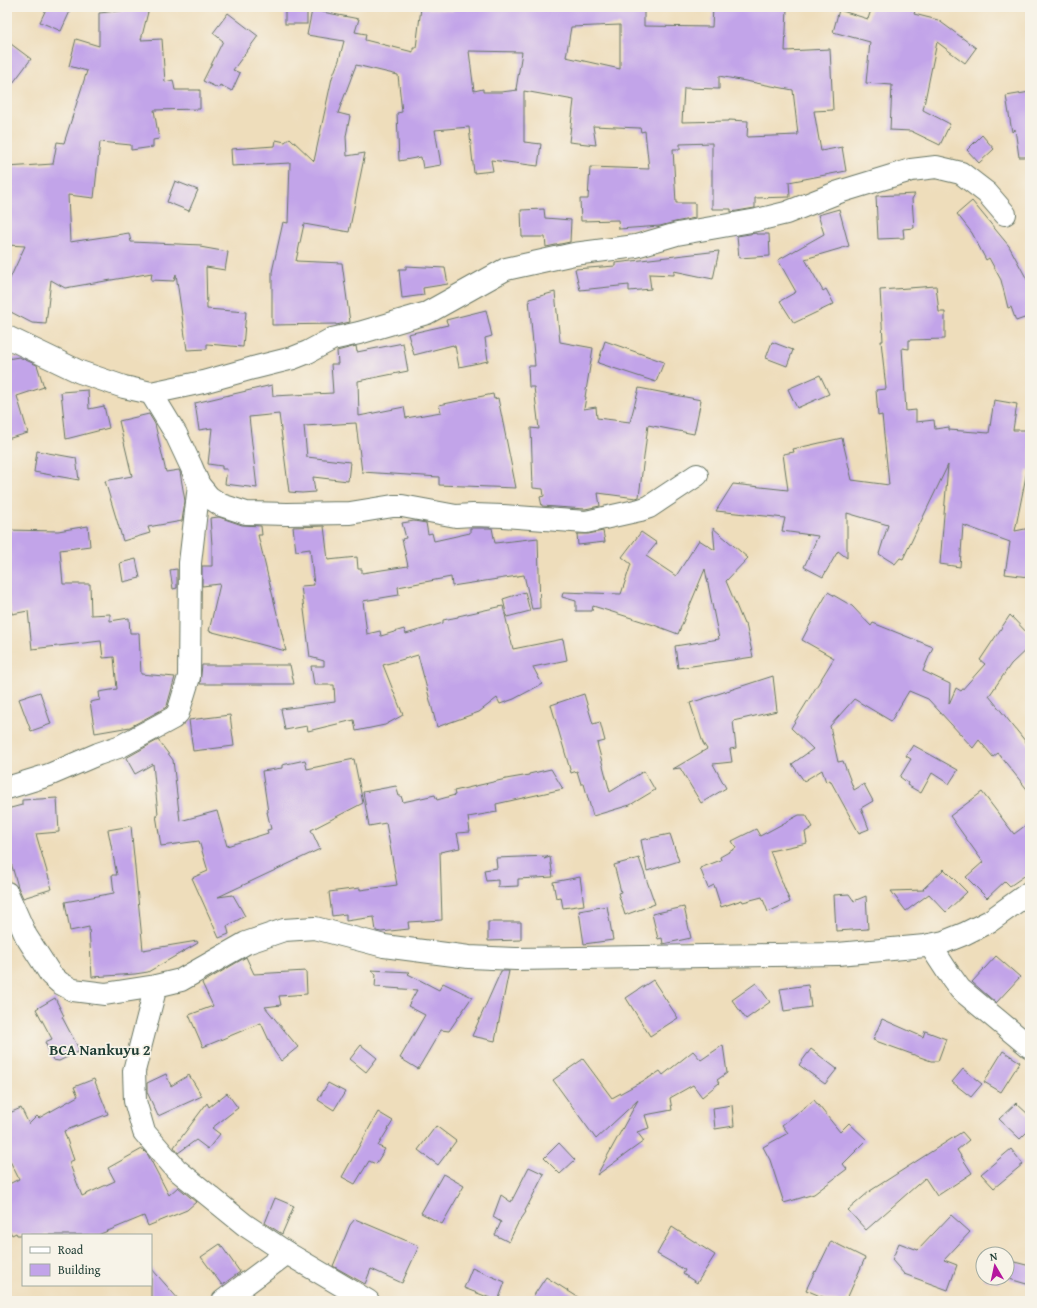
<svg xmlns="http://www.w3.org/2000/svg" width="1037" height="1308" font-family="'Gentium Book Plus',serif">
  <style>
    .building { fill: #c2a4e9; fill-rule: evenodd }
    .lines { fill: none; stroke-linecap: round; stroke-linejoin: round }
    .minor-casing { stroke: #677563; stroke-width: 24 }
    .minor { stroke: #fff; stroke-width: 22 }
    .labels { text-anchor: middle; dominant-baseline: central; stroke-width: 3.5; stroke-linejoin: round; paint-order: stroke }
    .quarter-label { font-size: 15px; font-weight: bold; fill: #1f3d34; stroke: #f7f3e8 }
  </style>
  <rect width="100%" height="100%" fill="#f7f3e8"/>
  <filter id="ink" filterUnits="userSpaceOnUse"><feTurbulence type="fractalNoise" baseFrequency=".025" numOctaves="2"/><feDisplacementMap in="SourceGraphic" scale="8" xChannelSelector="R" yChannelSelector="G"/><feConvolveMatrix kernelMatrix="1 2 1 2 8 2 1 2 1" color-interpolation-filters="sRGB"/></filter>
  <filter id="wash" filterUnits="userSpaceOnUse"><feTurbulence type="fractalNoise" baseFrequency=".012" numOctaves="4" result="noise"/><feDisplacementMap in="SourceGraphic" scale="16" xChannelSelector="R" yChannelSelector="G"/><feGaussianBlur stdDeviation="0.9" result="paint"/><feColorMatrix in="noise" values="0 0 0 0 0 0 0 0 0 0 0 0 0 0 0 0 0 1.4 0 .05"/><feComposite in="paint" operator="in"/></filter>
  <g filter="url(#wash)">
    <rect width="100%" height="100%" fill="#edb"/>
    <g id="blocks">
      <!-- building -->
      <g class="building">
        <polygon points="47,7 72,7 61,31 40,22"/>
        <rect x="285" y="7" width="22" height="17"/>
        <path d="M453,7h191v19l68,1 1,-20h47l27,2 -2,42 45,-2 3,61 -19,1 7,40 21,-4 4,24 -57,11 1,15 -35,1v10l-24,4v-3h-19v-66l-32,1v5h-7l3,54h19v15l-20,4 -15,4 -41,3 -1,-9 -37,1 -1,-22h8l2,-32 59,2 -4,-38 -4,1 -1,-4 -47,-2 3,19 -27,-3 5,-42 -50,-9v51l17,2 -3,22 -47,-6 2,11 -19,2 -5,-46 -34,3 6,35 -18,3 -2,-11 -22,4 -2,-48 5,-1 -4,-37 -42,-10 -18,48 12,3 -4,20 1,20 18,-3 -16,79 -45,-8 -8,37 46,2 8,59 -14,3v-1l-64,1v-53l11,-50 5,1 2,-60 -58,3 -1,-17 44,-3 1,-6 9,2 5,-4 24,23 18,-83 7,-18 5,-19 -37,-6 5,-25 47,9 -4,13 11,2 -1,6 48,12v-4h3l5,-40 32,3zM620,25v44l-54,-12 5,-30zM469,51l53,1 -6,37 2,1 -17,2h-18v-3l-9,2zM719,76l74,14 5,45 -51,2 1,-16 -19,-1v1l-47,1 2,-34 35,1z"/>
        <polygon points="872,7 902,7 915,11 914,14 938,20 976,48 965,63 937,42 923,110 950,124 940,145 911,131 890,130 892,85 866,83 870,42 833,32 839,10 868,19"/>
        <polygon points="149,8 141,40 162,39 165,82 173,80 175,90 200,90 200,109 154,110 159,139 153,140 153,147 131,150 131,145 100,142 94,198 68,195 70,242 129,233 131,242 202,245 200,247 228,252 225,270 206,267 207,309 246,312 243,347 207,344 207,349 187,350 176,274 174,281 151,280 152,273 65,288 51,280 46,324 32,323 7,310 7,285 25,246 7,245 7,167 53,164 57,142 64,143 87,71 69,66 76,39 99,46 99,13"/>
        <polygon points="228,13 258,36 233,70 240,73 232,91 220,85 218,88 203,81 223,41 213,33"/>
        <polygon points="7,41 31,59 7,91"/>
        <polygon points="1030,92 1030,157 1019,157 1015,129 1012,132 1006,96"/>
        <polygon points="982,135 994,149 979,163 967,150"/>
        <polygon points="175,181 198,190 189,211 167,202"/>
        <polygon points="915,194 912,199 914,228 903,229 904,238 878,239 876,196"/>
        <polygon points="972,201 1009,246 1030,285 1030,316 1016,321 1011,307 1008,308 1001,280 989,258 986,260 972,233 957,214"/>
        <polygon points="544,209 545,218 571,220 570,242 546,247 545,237 522,237 521,210"/>
        <polygon points="839,209 849,246 805,259 823,291 826,289 834,304 794,323 780,301 796,292 778,260 824,234 818,215"/>
        <polygon points="756,233 756,234 769,234 770,256 739,258 737,236"/>
        <polygon points="719,251 713,279 674,271 674,275 649,274 651,289 629,291 629,285 580,290 575,269 615,266 615,263"/>
        <polygon points="406,266 445,268 448,284 423,288 424,295 402,298 399,269 406,269"/>
        <polygon points="936,286 939,312 945,312 945,339 909,340 909,349 902,348 906,411 916,410 916,422 934,420 935,429 949,427 949,430 989,433 994,400 1017,404 1013,430 1030,430 1030,471 1027,471 1015,531 1030,528 1030,563 1028,577 1005,574 1010,542 963,525 960,567 940,564 948,465 903,559 900,558 895,564 879,554 888,525 847,513 847,558 838,551 823,577 804,567 818,536 782,531 785,518 716,511 733,484 788,490 783,454 794,452 793,449 842,438 852,480 889,485 882,415 878,416 876,390 886,389 881,341 883,341 880,290"/>
        <polygon points="555,292 560,342 593,348 585,397 586,397 584,409 596,407 597,418 630,422 639,388 701,400 694,434 648,425 639,497 636,498 598,493 600,506 585,509 542,506 540,497 544,496 543,489 533,488 531,428 539,429 534,387 529,387 528,366 535,366 529,299"/>
        <polygon points="486,310 492,336 485,338 488,361 459,367 455,346 453,346 453,345 414,355 408,334 448,325 446,320"/>
        <polygon points="605,341 664,362 656,382 598,363"/>
        <polygon points="772,342 793,350 787,366 766,358"/>
        <polygon points="403,343 408,371 358,381 359,416 404,407 406,418 441,412 439,405 493,394 494,399 498,398 516,488 439,485 439,477 362,472 356,423 304,426 307,457 350,462 348,481 313,477 315,492 302,493 289,492 279,414 249,417 257,488 225,484 227,469 222,469 222,466 208,464 212,428 199,430 195,403 272,385 273,396 333,393 331,364 338,364 337,351 356,346 357,352"/>
        <polygon points="19,357 37,365 44,387 17,396 28,433 7,439 7,359"/>
        <polygon points="820,375 829,394 797,408 788,389"/>
        <polygon points="88,390 89,409 104,406 109,428 66,439 61,392"/>
        <polygon points="149,414 155,424 166,472 179,470 180,472 185,501 182,521 148,527 150,533 123,541 105,481 132,476 119,421"/>
        <polygon points="37,451 76,458 79,480 34,472"/>
        <polygon points="219,517 242,525 261,526 262,535 258,535 286,651 209,631 220,584 202,586 202,566 212,566 212,545 210,518"/>
        <polygon points="414,521 426,523 428,534 432,533 434,541 470,533 470,528 492,528 495,543 538,538 540,608 532,609 524,575 452,586 451,577 398,587 399,595 363,601 367,634 380,631 381,636 404,629 406,634 443,623 443,620 458,617 458,616 503,606 513,649 563,639 567,660 533,667 542,684 514,699 500,704 497,698 479,712 437,727 418,655 383,665 403,715 385,725 356,731 354,720 308,731 307,726 285,730 281,709 335,702 334,685 314,685 311,666 324,666 324,661 310,657 301,586 314,585 310,549 296,551 293,527 324,526 328,560 357,557 358,569 362,569 362,573 408,566 402,539 406,538 402,523"/>
        <polygon points="88,526 90,546 60,550 63,584 90,584 91,615 110,614 110,621 129,618 130,633 139,633 141,674 175,677 167,706 165,708 130,727 95,733 90,702 100,700 99,692 117,689 114,657 103,658 101,641 32,649 28,611 12,614 8,595 7,595 7,530 58,531"/>
        <polygon points="713,528 748,558 726,581 744,624 746,624 753,657 678,668 675,646 719,639 705,569 678,634 654,625 593,606 592,611 576,611 576,601 562,597 563,592 621,594 631,564 622,557 641,532 657,543 646,556 676,576 699,540 715,550"/>
        <polygon points="603,531 605,542 578,545 577,534 588,534"/>
        <polygon points="136,559 140,578 123,582 120,563"/>
        <polygon points="177,569 177,588 173,589 170,570"/>
        <polygon points="525,592 530,611 507,617 503,599"/>
        <polygon points="828,592 852,606 871,626 873,623 933,647 923,671 950,684 949,704 956,688 961,691 985,664 980,660 1010,615 1030,636 1030,646 1011,664 989,696 1030,747 1030,793 998,753 993,757 979,740 973,748 928,699 909,691 891,721 854,699 830,726 838,762 843,761 854,790 864,784 873,801 861,808 869,829 859,833 830,780 826,782 822,770 804,781 792,764 813,749 791,728 834,658 802,640 815,615"/>
        <polygon points="202,665 290,665 294,684 200,684"/>
        <polygon points="773,676 777,711 733,721 736,748 730,749 732,762 713,764 726,788 701,803 680,768 673,769 707,749 703,743 690,703"/>
        <polygon points="40,692 51,724 31,731 19,699"/>
        <polygon points="584,694 593,724 600,722 605,741 597,743 610,792 644,771 655,790 630,805 593,816 584,784 581,784 577,771 571,773 551,705"/>
        <polygon points="230,715 234,746 193,751 189,720"/>
        <polygon points="158,740 173,760 180,821 217,811 227,846 268,833 267,830 271,829 267,812 268,812 262,771 282,768 282,765 305,760 307,769 354,759 363,803 311,830 320,849 218,897 233,895 245,916 227,926 229,934 219,938 192,878 208,871 199,841 161,846 156,815 158,814 153,764 135,774 126,758"/>
        <polygon points="913,745 958,770 949,784 932,773 921,793 907,785 908,783 900,777 911,759 906,756"/>
        <polygon points="551,769 563,789 496,804 497,812 468,817 470,832 457,833 460,848 440,852 442,920 408,922 409,929 381,932 376,931 374,917 346,921 346,914 332,916 329,892 360,888 360,890 397,885 386,823 369,826 363,792 396,786 399,796 401,796 403,802 435,795 437,800 455,795 454,791 506,779 529,775 529,774"/>
        <polygon points="982,792 1014,834 1030,822 1030,872 1010,886 1005,881 987,898 966,877 983,862 950,816"/>
        <polygon points="57,798 59,832 36,834 52,889 23,898 18,887 7,849 7,809 22,805 22,800"/>
        <polygon points="799,815 806,815 813,827 805,832 807,843 770,851 790,902 768,912 762,897 743,902 742,900 721,907 714,885 708,888 700,868 721,860 720,857 736,848 732,841 756,829 760,836"/>
        <polygon points="131,826 143,950 197,941 198,943 148,972 135,974 92,977 89,927 70,931 65,902 114,893 112,875 117,875 108,830"/>
        <polygon points="670,834 679,861 647,871 641,840"/>
        <polygon points="548,856 544,859 550,857 553,877 518,879 518,886 498,887 498,880 486,881 484,870 497,868 496,858"/>
        <polygon points="639,858 655,904 625,915 618,893 621,892 614,865"/>
        <polygon points="944,869 967,892 946,912 929,894 906,911 891,891 924,890 923,889"/>
        <polygon points="580,877 584,905 563,908 561,897 556,898 553,882"/>
        <polygon points="849,894 854,901 866,896 868,929 836,931 834,895"/>
        <polygon points="607,906 613,940 584,944 579,911"/>
        <polygon points="684,907 691,938 663,944 662,938 658,939 652,914"/>
        <polygon points="488,922 521,922 521,940 488,941"/>
        <polygon points="996,956 1020,977 996,1003 972,982"/>
        <polygon points="246,957 254,974 306,971 307,994 279,996 281,1005 265,1007 298,1047 281,1061 274,1051 261,1023 203,1047 189,1015 213,1006 202,983"/>
        <polygon points="371,970 410,972 408,974 439,990 443,983 472,997 449,1031 441,1030 418,1069 400,1058 425,1015 408,1006 417,990 375,987 376,974"/>
        <polygon points="501,971 509,971 495,1041 472,1036"/>
        <polygon points="653,980 678,1018 650,1036 626,998"/>
        <polygon points="756,983 770,1002 746,1019 732,1000"/>
        <polygon points="808,985 811,1007 784,1011 780,989"/>
        <polygon points="55,998 64,1016 62,1017 80,1051 59,1061 53,1060 45,1042 52,1039 36,1009"/>
        <polygon points="882,1019 923,1037 925,1031 946,1039 938,1061 931,1061 873,1040"/>
        <polygon points="361,1045 377,1058 366,1072 350,1059"/>
        <polygon points="723,1045 727,1073 717,1080 719,1083 702,1097 693,1085 670,1098 672,1110 645,1115 649,1128 637,1132 644,1141 597,1175 638,1100 596,1139 553,1080 583,1059 612,1098 652,1076 653,1074 654,1075 660,1071 663,1075 693,1051 701,1060"/>
        <polygon points="811,1049 837,1069 825,1084 799,1065"/>
        <polygon points="1003,1051 1020,1062 1001,1092 984,1082"/>
        <polygon points="963,1069 982,1084 971,1097 952,1082"/>
        <polygon points="166,1074 171,1086 189,1075 202,1096 158,1116 147,1092 147,1083"/>
        <polygon points="94,1079 108,1114 64,1131 74,1160 69,1162 82,1196 115,1181 108,1168 142,1149 148,1155 169,1195 178,1187 196,1202 187,1210 148,1226 144,1216 98,1235 17,1235 16,1233 12,1235 7,1226 7,1185 19,1179 7,1155 7,1114 21,1108 29,1124 37,1116 39,1118 78,1096 74,1087"/>
        <polygon points="328,1083 345,1092 334,1110 318,1100"/>
        <polygon points="227,1093 238,1108 212,1128 220,1134 208,1149 196,1140 178,1153 174,1147 207,1103 209,1107"/>
        <polygon points="814,1100 840,1132 849,1123 867,1140 843,1164 847,1169 814,1194 784,1203 770,1160 763,1147 788,1133 782,1125"/>
        <polygon points="1016,1103 1030,1116 1030,1129 1020,1139 999,1119"/>
        <polygon points="732,1105 734,1126 715,1129 713,1108"/>
        <polygon points="378,1112 393,1121 378,1146 385,1149 376,1164 369,1161 355,1184 342,1177"/>
        <polygon points="436,1126 456,1141 438,1165 418,1150"/>
        <polygon points="962,1132 969,1140 957,1150 972,1173 937,1196 925,1178 866,1230 848,1210 870,1191"/>
        <polygon points="559,1143 575,1160 560,1174 544,1158"/>
        <polygon points="1011,1149 1023,1164 994,1188 981,1174"/>
        <polygon points="529,1167 544,1174 525,1211 526,1212 517,1225 509,1242 495,1235 501,1222 493,1217 501,1195 511,1202"/>
        <polygon points="443,1174 464,1186 442,1224 421,1213"/>
        <polygon points="275,1198 294,1206 282,1234 265,1223"/>
        <polygon points="951,1215 970,1232 944,1260 957,1265 948,1290 904,1274 892,1260 899,1243 918,1250"/>
        <polygon points="355,1219 419,1246 402,1283 371,1269 365,1284 333,1266 350,1225"/>
        <polygon points="672,1227 715,1255 697,1283 683,1274 685,1270 657,1254"/>
        <polygon points="831,1241 865,1258 846,1301 832,1301 806,1290 815,1271 816,1272"/>
        <polygon points="220,1244 240,1272 222,1285 201,1257"/>
        <polygon points="1007,1260 1030,1266 1030,1285 1006,1278 1007,1278"/>
        <polygon points="151,1268 180,1301 151,1301"/>
        <polygon points="472,1268 505,1282 498,1301 464,1288"/>
        <polygon points="546,1277 584,1301 530,1301"/>
        <polygon points="983,1277 983,1278 1002,1278 1000,1283 983,1279"/>
      </g>
    </g>
  </g>
  <g filter="url(#ink)">
    <use href="#blocks" fill-opacity="0" stroke="#677563" stroke-width="1"/>
    <g class="lines">
      <defs>
        <g id="minor">
          <polyline points="7,337 80,372 124,387 151,393 203,382 253,368 293,358 308,352 332,339 359,333 427,313 488,279 506,269 574,254 636,246 677,234 757,220 786,213 839,192 911,170 936,167 961,173 987,193 1005,214"/>
          <polyline points="151,393 176,434 191,466 199,485 209,497 221,505 246,513 287,514 350,513 393,506 402,506 456,516 473,515 503,516 586,522 640,510 649,507 697,475"/>
          <polyline points="7,788 49,775 98,754 121,746 173,718 178,713 189,677 190,563 199,485"/>
          <polyline points="7,893 26,936 51,975 60,983 73,990 105,994 156,986 181,980 246,943 284,930 315,928 384,946 469,957 516,959 838,954 925,946 944,942 964,934 990,921 1030,892"/>
          <polyline points="930,945 947,971 960,989 1030,1047"/>
          <polyline points="156,986 134,1071 135,1101 144,1132 176,1169 245,1225 287,1253 368,1301"/>
          <polyline points="223,1301 287,1253"/>
        </g>
      </defs>
      <!-- minor casing -->
      <use href="#minor" class="minor-casing"/>
      <!-- minor -->
      <use href="#minor" class="minor"/>
    </g>
  </g>
  <g class="labels">
    <!-- quarter labels -->
    <g class="quarter-label">
      <text x="100" y="1049">BCA Nankuyu 2</text>
    </g>
  </g>
  <!-- margin -->
  <rect width="1037" height="1308" fill="none" stroke="#f7f3e8" stroke-width="24"/>
  <!-- legend -->
  <rect x="22" y="1234" width="130" height="52" fill="#f7f3e8" stroke="#a1aaa0"/>
  <rect x="30" y="1247" width="20" height="6" fill="#ffffff" stroke="#a1aaa0"/>
  <text x="58" y="1254" font-size="12" fill="#1f3d34">Road</text>
  <rect x="30" y="1264" width="20" height="12" fill="#c2a4e9" stroke="#a1aaa0"/>
  <text x="58" y="1274" font-size="12" fill="#1f3d34">Building</text>
  <!-- north arrow -->
  <g transform="translate(995 1266) rotate(351)"><circle r="19" fill="#f7f3e8" stroke="#a1aaa0"/>
  <path d="M0-3L7 15L0 10L-7 15Z" fill="#b5179e"/>
  <text y="-6" font-size="11" font-weight="bold" text-anchor="middle" fill="#1f3d34">N</text>
  </g>
</svg>
